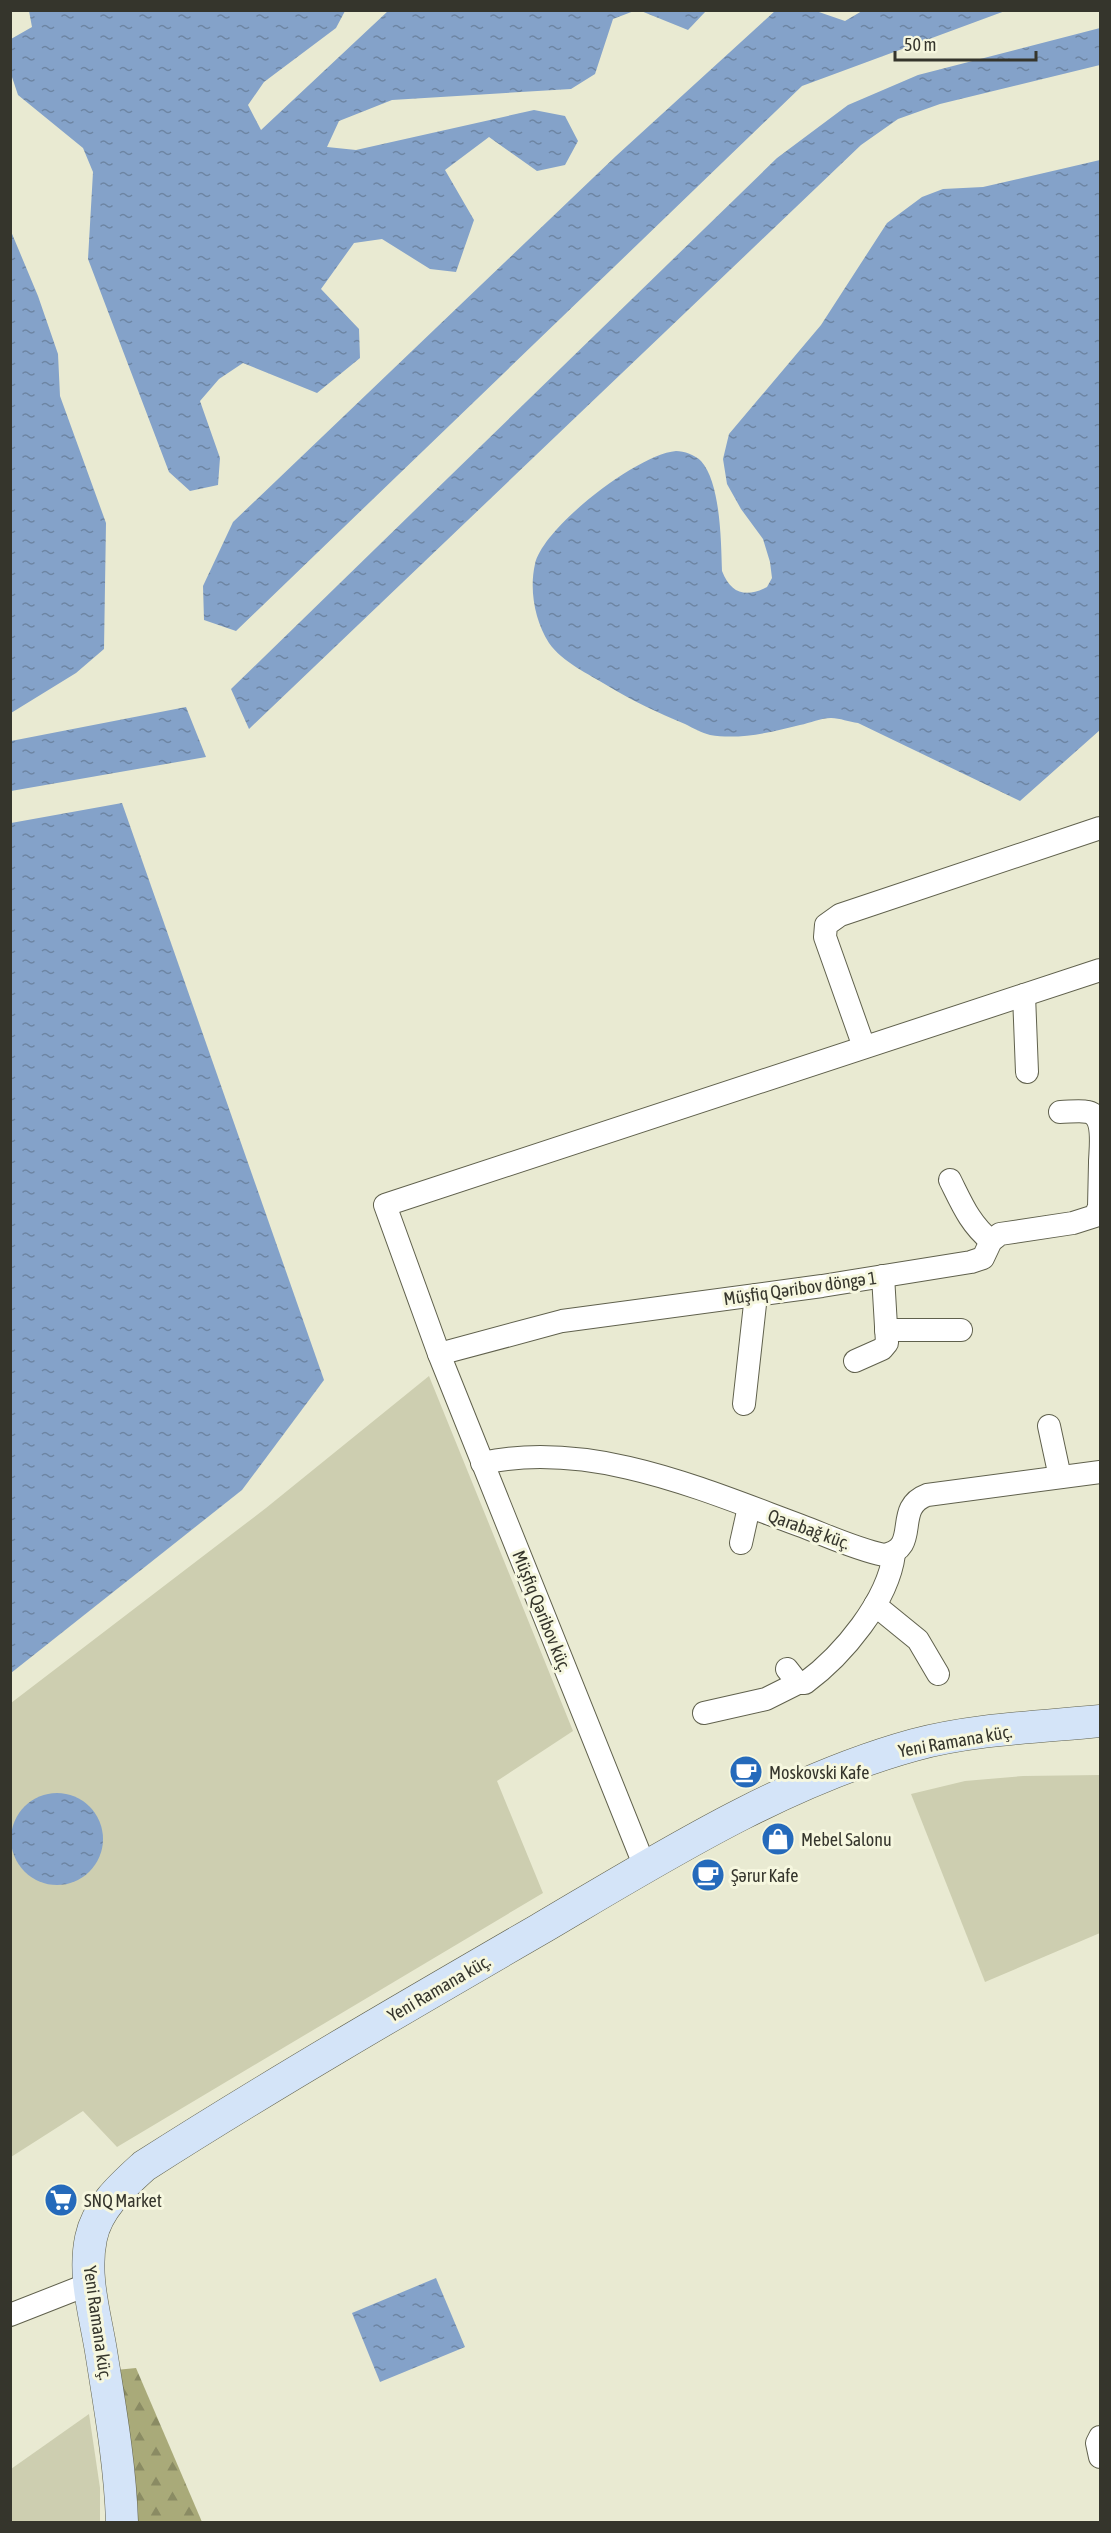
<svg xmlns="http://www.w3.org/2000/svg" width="1111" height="2533" font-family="'Asap Condensed',sans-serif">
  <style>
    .forest { fill: url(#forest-firs) }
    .park { fill: #cdceb0 }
    .water { fill: url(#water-ripples) }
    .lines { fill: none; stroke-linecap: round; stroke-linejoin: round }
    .street-casing { stroke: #60614d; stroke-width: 24 }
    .secondary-casing { stroke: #60614d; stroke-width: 33 }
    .street { stroke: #fff; stroke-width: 22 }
    .secondary { stroke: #d4e4f8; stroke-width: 32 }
    .labels { text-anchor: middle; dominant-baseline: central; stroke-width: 6; stroke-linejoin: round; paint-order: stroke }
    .street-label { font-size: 18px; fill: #35352c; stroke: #f6f7df }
    .poi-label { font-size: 18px; fill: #35352c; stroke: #f6f7df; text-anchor: start }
  </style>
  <defs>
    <pattern id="forest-firs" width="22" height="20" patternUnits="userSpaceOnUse" patternTransform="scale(1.5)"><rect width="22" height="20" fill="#a9aa79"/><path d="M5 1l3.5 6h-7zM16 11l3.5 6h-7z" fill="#8a8b63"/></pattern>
    <pattern id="water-ripples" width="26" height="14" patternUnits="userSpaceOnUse" patternTransform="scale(1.5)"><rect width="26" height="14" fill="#84a2c9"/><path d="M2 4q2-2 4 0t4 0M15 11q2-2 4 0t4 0" fill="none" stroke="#6d85a3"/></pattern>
  </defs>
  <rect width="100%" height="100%" fill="#e9ead2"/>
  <!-- forest -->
  <polygon class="forest" points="136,2368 202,2522 131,2522 116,2370"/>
  <!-- park -->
  <g class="park">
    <polygon points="429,1376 573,1731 497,1781 543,1893 117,2147 83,2111 11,2157 11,1703 266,1508"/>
    <polygon points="1100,1775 1100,1933 985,1982 911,1794 965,1781 1023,1776"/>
    <polygon points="89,2414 100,2488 100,2522 11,2522 11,2469"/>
  </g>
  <!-- water -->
  <g class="water">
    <polygon points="29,11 345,11 336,28 264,82 248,105 261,130 388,11 634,11 613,19 595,74 571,89 392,100 339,121 327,147 356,150 534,110 565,116 578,141 565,165 537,171 489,137 445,170 474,220 456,272 430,269 382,239 354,243 321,289 359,329 360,358 317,393 243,363 219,379 200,401 220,458 218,485 190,491 169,472 88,259 93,172 83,148 18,95 11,74 11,39 32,27"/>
    <polygon points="641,11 706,11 688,30"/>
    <polygon points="775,11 816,11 845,21 862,11 1005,11 802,86 236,631 204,620 203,586 233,522 616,156"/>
    <polygon points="1100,28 1100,65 940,104 898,119 861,145 249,729 231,689 777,158 848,105 918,75"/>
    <path d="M1100,160v570l-80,71 -162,-78c-9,-1 -18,-5 -27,-5 -10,0 -21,5 -31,7 -28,7 -60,15 -90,10 -8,-2 -17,-7 -25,-11 -27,-11 -52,-23 -77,-38 -19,-12 -46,-24 -59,-43 -14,-22 -20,-53 -14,-79 8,-37 103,-110 141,-113 8,0 19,4 25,10 20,22 20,82 21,110 9,23 24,27 45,16l5,-9 -2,-16 -7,-23 -22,-30 -14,-25 -4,-25 6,-25 92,-109 66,-102 35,-26 21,-8 40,-2z"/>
    <polygon points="10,229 38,296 58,354 60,396 106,523 104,649 76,673 11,713"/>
    <polygon points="186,707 206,757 11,791 11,741"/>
    <polygon points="122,803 324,1380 242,1490 11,1673 11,823"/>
    <circle cx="57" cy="1839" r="46"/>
    <polygon points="436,2278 465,2347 380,2382 352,2313"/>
  </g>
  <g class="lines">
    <defs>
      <g id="street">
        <polyline points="1024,995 1027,1072"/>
        <polyline points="864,1047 825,937 826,925 840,915 1100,828"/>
        <path d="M1060,1112c9,0 20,-2 28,0 18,4 12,38 12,51"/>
        <path d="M950,1180c12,24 20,44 41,61"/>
        <polyline points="886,1330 961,1330"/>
        <polyline points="439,1354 562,1321 822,1286 971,1262 983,1258 991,1241 1000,1234 1073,1223 1095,1216 1099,1207 1100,1163"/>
        <polyline points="855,1361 882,1349 887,1343 883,1276"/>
        <polyline points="744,1404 756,1295"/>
        <polyline points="1049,1426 1060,1477"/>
        <path d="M482,1463c108,-23 217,25 317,62 27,10 56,24 85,30 38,-7 8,-47 43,-60l173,-23"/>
        <polyline points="741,1543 749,1507"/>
        <polyline points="875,1605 918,1640 938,1674"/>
        <path d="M787,1669l11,14h7c38,-28 83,-82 89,-129"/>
        <polyline points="704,1713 766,1699 798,1683"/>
        <polyline points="645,1867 439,1354 385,1205 1100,970"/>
        <polyline points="10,2315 89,2284"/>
        <polyline points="1100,2437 1097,2443 1100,2457"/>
      </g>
      <path id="secondary" d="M122,2522c-2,-58 -12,-114 -21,-171 -6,-37 -18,-75 -10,-113 6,-30 31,-52 53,-72 130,-83 263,-160 396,-237 119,-70 240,-147 374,-184 60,-16 125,-18 186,-24"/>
    </defs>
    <!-- street casing -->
    <use href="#street" class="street-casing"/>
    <!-- secondary casing -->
    <use href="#secondary" class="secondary-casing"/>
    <!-- street -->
    <use href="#street" class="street"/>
    <!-- secondary -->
    <use href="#secondary" class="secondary"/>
  </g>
  <!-- icons -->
  <defs>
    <symbol id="cafe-disc" viewBox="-11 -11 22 22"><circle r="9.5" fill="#256abb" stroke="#f6f7df"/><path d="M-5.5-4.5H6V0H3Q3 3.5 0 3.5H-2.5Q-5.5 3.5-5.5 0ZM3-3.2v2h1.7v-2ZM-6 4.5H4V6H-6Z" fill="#fff"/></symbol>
    <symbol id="shop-disc" viewBox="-11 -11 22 22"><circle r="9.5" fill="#256abb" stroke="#f6f7df"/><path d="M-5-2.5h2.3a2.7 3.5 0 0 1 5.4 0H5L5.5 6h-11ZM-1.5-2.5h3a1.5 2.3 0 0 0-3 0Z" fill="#fff"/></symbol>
    <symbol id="supermarket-disc" viewBox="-11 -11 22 22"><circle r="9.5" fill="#256abb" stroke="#f6f7df"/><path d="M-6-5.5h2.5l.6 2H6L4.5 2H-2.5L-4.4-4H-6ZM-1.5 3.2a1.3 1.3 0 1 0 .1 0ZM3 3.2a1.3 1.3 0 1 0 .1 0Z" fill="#fff"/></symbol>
  </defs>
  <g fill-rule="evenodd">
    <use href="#cafe-disc" x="727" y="1753" width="38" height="38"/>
    <use href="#shop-disc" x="759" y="1820" width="38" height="38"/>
    <use href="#cafe-disc" x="689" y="1856" width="38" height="38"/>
    <use href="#supermarket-disc" x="42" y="2181" width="38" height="38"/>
  </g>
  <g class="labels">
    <!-- street labels -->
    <g class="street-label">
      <text transform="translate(800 1288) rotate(-8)">Müşfiq Qəribov döngə 1</text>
      <text transform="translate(809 1529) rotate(20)">Qarabağ küç.</text>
      <text transform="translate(542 1611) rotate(68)">Müşfiq Qəribov küç.</text>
      <text transform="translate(955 1741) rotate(-10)">Yeni Ramana küç.</text>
      <text transform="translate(439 1988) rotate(-30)">Yeni Ramana küç.</text>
      <text transform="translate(98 2323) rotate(82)">Yeni Ramana küç.</text>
    </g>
    <!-- poi labels -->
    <g class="poi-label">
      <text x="769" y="1772">Moskovski Kafe</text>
      <text x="801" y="1839">Mebel Salonu</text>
      <text x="731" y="1875">Şərur Kafe</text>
      <text x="84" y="2200">SNQ Market</text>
    </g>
  </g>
  <!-- border -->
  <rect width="1111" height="2533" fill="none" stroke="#35352c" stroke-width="24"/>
  <!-- scale -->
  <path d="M895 51v9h141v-9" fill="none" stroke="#35352c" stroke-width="3"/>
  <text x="904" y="51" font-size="18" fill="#35352c" stroke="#f6f7df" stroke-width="4.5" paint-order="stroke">50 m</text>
</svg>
